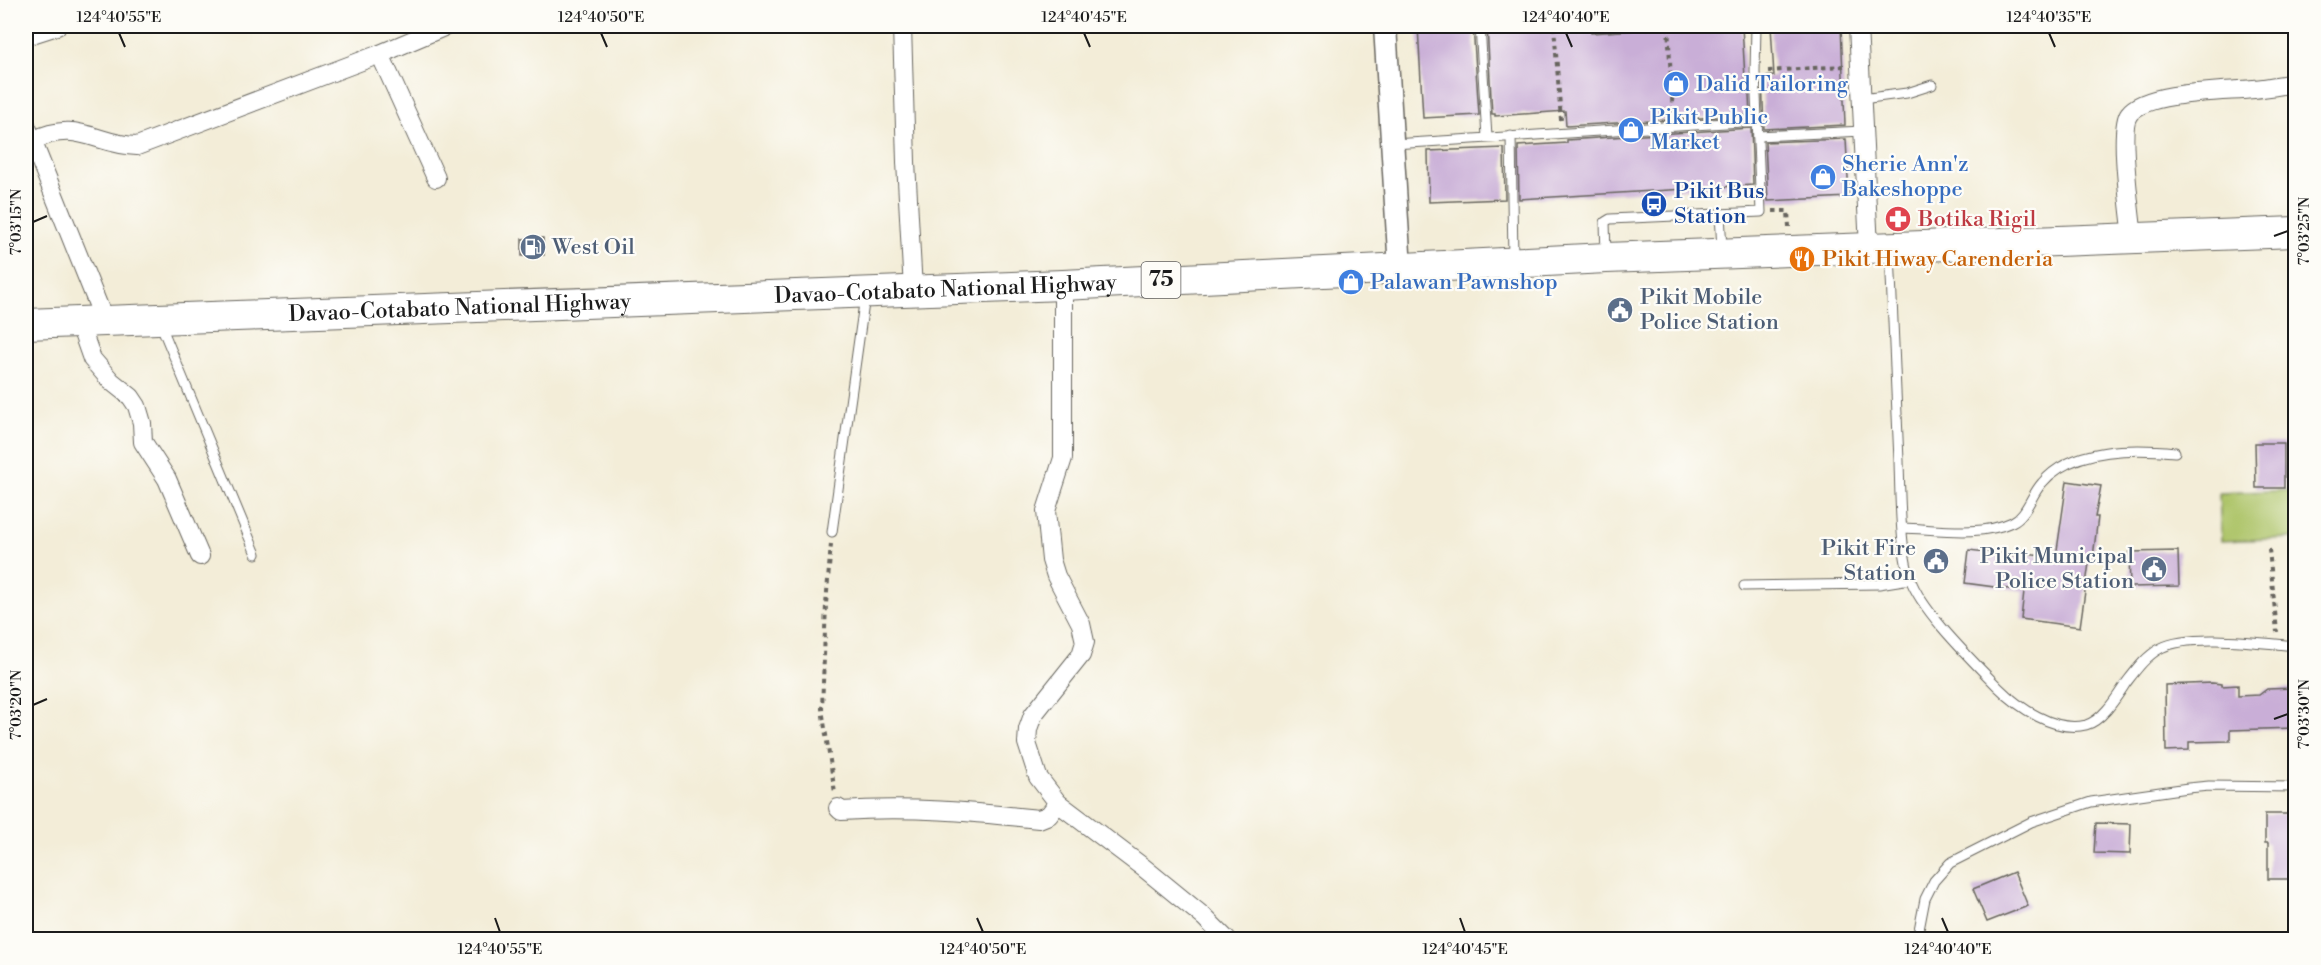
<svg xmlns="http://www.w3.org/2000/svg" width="2321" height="965" font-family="'Libre Bodoni',serif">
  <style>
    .green { fill: #adc469; stroke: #647042; stroke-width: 1.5 }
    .building { fill: #c9aed7 }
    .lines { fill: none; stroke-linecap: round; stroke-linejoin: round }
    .service-casing { stroke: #67655e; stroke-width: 11 }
    .minor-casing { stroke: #67655e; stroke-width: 20 }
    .tertiary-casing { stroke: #67655e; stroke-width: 25 }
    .trunk-casing { stroke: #67655e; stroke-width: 32 }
    .path { stroke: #67655e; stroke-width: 4; stroke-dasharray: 4.5 4.5; stroke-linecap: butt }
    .service { stroke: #fff; stroke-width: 9 }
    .minor { stroke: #fff; stroke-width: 18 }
    .tertiary { stroke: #fff; stroke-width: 22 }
    .trunk { stroke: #fff; stroke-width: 30 }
    .ticks { fill: none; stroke: #1c1c1c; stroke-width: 2 }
    .labels { text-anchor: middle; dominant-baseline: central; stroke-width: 4.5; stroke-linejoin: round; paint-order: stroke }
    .shield { fill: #fdfcf7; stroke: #605f5e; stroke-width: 1.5 }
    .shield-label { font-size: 21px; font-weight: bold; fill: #1c1c1c }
    .shop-label { font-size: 22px; fill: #366cbe; stroke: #fdfcf7; text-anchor: start }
    .transit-label { font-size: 22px; fill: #164399; stroke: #fdfcf7; text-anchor: start }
    .health-label { font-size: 22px; fill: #be3a42; stroke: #fdfcf7; text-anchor: start }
    .service-label { font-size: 22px; fill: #4e5e75; stroke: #fdfcf7; text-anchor: start }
    .food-label { font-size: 22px; fill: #c56008; stroke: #fdfcf7; text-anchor: start }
    .street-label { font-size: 22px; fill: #1c1c1c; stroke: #fdfcf7 }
    .neatline { fill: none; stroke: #1c1c1c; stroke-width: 2 }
    .ticks-label { font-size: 15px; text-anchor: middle; fill: #1c1c1c }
  </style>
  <rect width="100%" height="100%" fill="#fdfcf7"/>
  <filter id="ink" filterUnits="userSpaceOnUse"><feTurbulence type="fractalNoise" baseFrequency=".0167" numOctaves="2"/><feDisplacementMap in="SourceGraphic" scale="12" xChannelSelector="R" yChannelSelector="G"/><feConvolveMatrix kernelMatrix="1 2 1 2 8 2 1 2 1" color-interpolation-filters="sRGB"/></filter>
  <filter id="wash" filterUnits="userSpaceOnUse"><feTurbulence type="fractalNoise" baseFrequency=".008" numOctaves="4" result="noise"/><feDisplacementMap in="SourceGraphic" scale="24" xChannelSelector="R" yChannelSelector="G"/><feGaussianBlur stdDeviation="1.35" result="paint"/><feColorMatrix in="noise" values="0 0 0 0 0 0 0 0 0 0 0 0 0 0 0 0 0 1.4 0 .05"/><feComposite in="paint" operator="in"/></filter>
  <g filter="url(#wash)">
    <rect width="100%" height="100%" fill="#f3edd8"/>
    <!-- green -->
    <polygon class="green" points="2295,490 2295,538 2221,541 2219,493"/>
    <g id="blocks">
      <!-- building -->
      <g class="building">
        <polygon points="1418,26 1473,26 1479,115 1423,118"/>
        <polygon points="1487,26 1590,26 1591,33 1700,26 1742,26 1745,78 1748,78 1750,115 1566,126 1565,111 1495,116 1495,114 1492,114"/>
        <polygon points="1771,26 1841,26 1845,125 1764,129 1762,77 1774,76"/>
        <polygon points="1751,128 1753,185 1519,199 1518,146 1567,143 1567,140"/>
        <polygon points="1846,139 1849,197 1768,201 1765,142"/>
        <polygon points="1504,148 1505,199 1429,202 1428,151"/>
        <polygon points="543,238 544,255 522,256 522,239"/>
        <polygon points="2255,443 2284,443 2284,488 2256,488"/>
        <polygon points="2067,481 2101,486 2095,517 2098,517 2093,557 2090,556 2080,627 2021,619 2024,591 1965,583 1969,550 2020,556 2020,552 2056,557"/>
        <polygon points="2178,551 2179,586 2130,587 2129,552"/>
        <polygon points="2212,683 2222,684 2222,686 2238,685 2238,696 2259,695 2267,689 2295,688 2295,728 2230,730 2230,741 2189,742 2189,750 2166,751 2165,685"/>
        <polygon points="2265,814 2295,814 2295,879 2268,879 2268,843 2265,843"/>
        <polygon points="2096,823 2131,824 2130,854 2094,853"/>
        <polygon points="2014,872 2028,906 1987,922 1973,889"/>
      </g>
    </g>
  </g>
  <g filter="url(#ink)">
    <use href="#blocks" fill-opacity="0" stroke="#67655e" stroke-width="1.5"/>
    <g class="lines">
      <defs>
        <g id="service">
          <polyline points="1480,26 1487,137"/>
          <polyline points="1862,99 1907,93 1932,85"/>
          <polyline points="1511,136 1513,259"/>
          <polyline points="1758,136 1863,131"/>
          <polyline points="1393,144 1757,121"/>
          <polyline points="1720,214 1722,249"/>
          <path d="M1890,252c3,70 6,139 9,209 1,32 1,88 11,117 11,33 63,83 88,109 20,20 57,46 88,38 17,-5 30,-27 40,-42 10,-13 20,-27 35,-35 28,-15 101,-5 135,-2"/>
          <polyline points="1606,254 1605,222 1610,219 1761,212 1755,72 1756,26"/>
          <polyline points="160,323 256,554"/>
          <path d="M1903,528c34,1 77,9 109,-6 15,-7 19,-27 30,-39 30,-36 91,-35 133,-31"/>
          <polyline points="832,532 865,296"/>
          <polyline points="1744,586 1879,584 1910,579"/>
          <polyline points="1917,940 1925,899 1934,881 1950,863 2031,822 2091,802 2188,788 2209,786 2296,787"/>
        </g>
        <g id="minor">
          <polyline points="902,26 906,162 913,290"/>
          <polyline points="1858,26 1869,248"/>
          <polyline points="26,36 57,26"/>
          <polyline points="380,54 436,178"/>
          <polyline points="26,125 105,322"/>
          <path d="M32,141c46,-23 63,4 105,5l243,-92 66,-28"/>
          <path d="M2133,238c-2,-21 -15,-110 -4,-124 17,-23 98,-22 125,-25 14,-1 28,-4 42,-6"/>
          <polyline points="1063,285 1063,458 1046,511 1051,560 1056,576 1081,624 1085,642 1081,655 1033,715 1028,729 1027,743 1038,777 1058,803 1144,868 1204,917 1227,940"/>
          <polyline points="79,322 92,359 111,381 131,397 137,406 142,423 143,442 167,479 200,556"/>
          <path d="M838,808l3,3c68,-5 131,1 198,8l10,-4 9,-12"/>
        </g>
        <polyline id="tertiary" points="1385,26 1400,269"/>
        <g id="trunk">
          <path id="s1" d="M26,324l1037,-39 543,-27 690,-26"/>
        </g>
      </defs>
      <!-- service casing -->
      <use href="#service" class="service-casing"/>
      <!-- minor casing -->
      <use href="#minor" class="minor-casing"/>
      <!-- tertiary casing -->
      <use href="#tertiary" class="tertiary-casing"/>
      <!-- trunk casing -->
      <use href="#trunk" class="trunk-casing"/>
      <!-- path -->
      <g class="path">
        <polyline points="1554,26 1561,120"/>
        <polyline points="1668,26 1673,115"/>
        <polyline points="1768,71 1844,66"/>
        <polyline points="1773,211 1788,211 1789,227"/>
        <polyline points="831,544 826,604 822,709 835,793"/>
        <polyline points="2269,549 2277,632"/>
      </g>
      <!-- service -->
      <use href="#service" class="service"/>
      <!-- minor -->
      <use href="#minor" class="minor"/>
      <!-- tertiary -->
      <use href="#tertiary" class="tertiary"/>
      <!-- trunk -->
      <use href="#trunk" class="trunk"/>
    </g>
  </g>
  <!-- ticks -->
  <path class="ticks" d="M119,33l6,14M601,33l6,14M1084,33l6,14M1566,33l6,14M2049,33l6,14M33,222l14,-6M2274,236l14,-5M33,705l14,-6M2274,719l14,-5M495,918l5,14M977,918l6,14M1460,918l5,14M1942,918l6,14"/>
  <!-- icons -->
  <defs>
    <symbol id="shop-disc" viewBox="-11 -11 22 22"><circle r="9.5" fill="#3f7fe0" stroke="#fdfcf7"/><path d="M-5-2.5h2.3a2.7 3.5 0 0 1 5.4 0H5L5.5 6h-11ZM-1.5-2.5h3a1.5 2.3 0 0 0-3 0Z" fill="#fff"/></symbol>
    <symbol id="bus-disc" viewBox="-11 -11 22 22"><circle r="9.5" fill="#1a4fb4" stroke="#fdfcf7"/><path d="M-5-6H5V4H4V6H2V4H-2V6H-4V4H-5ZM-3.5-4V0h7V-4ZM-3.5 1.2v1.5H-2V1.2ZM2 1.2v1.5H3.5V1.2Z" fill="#fff"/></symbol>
    <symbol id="pharmacy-disc" viewBox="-11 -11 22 22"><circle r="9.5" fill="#e0444e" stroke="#fdfcf7"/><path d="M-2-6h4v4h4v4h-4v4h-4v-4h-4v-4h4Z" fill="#fff"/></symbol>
    <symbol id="fuel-disc" viewBox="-11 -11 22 22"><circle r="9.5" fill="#5c6f8a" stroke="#fdfcf7"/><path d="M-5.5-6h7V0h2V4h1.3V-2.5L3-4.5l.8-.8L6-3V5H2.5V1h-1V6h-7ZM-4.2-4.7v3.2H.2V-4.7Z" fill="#fff"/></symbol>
    <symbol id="restaurant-disc" viewBox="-11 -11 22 22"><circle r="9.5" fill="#e8710a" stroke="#fdfcf7"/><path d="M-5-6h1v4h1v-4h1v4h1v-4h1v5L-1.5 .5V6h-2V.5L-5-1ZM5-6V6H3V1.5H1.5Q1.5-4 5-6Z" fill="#fff"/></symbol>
    <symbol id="civic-disc" viewBox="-11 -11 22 22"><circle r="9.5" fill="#5c6f8a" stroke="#fdfcf7"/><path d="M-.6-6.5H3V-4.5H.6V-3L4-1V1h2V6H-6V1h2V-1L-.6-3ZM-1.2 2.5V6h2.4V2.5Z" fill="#fff"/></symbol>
  </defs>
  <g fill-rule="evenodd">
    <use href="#shop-disc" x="1661" y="69" width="30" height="30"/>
    <use href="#shop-disc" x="1616" y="115" width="30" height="30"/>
    <use href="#shop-disc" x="1808" y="162" width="30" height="30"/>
    <use href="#bus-disc" x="1639" y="189" width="30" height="30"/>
    <use href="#pharmacy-disc" x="1883" y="204" width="30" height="30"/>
    <use href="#fuel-disc" x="518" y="232" width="30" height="30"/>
    <use href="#restaurant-disc" x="1787" y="244" width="30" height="30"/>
    <use href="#shop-disc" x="1336" y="267" width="30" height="30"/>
    <use href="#civic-disc" x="1605" y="295" width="30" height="30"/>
    <use href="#civic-disc" x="1921" y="546" width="30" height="30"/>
    <use href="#civic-disc" x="2139" y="554" width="30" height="30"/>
  </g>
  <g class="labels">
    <!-- shield labels -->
    <rect class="shield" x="1141.5" y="262" width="39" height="36" rx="4.5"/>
    <g class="shield-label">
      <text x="1161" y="280">75</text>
    </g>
    <!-- shop labels -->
    <g class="shop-label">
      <text x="1696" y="84">Dalid Tailoring</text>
      <text x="1650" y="117">Pikit Public<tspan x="1650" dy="25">Market</tspan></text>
      <text x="1842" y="164">Sherie Ann'z<tspan x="1842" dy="25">Bakeshoppe</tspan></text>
      <text x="1370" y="282">Palawan Pawnshop</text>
    </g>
    <!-- transit labels -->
    <g class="transit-label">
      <text x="1674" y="191">Pikit Bus<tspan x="1674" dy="25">Station</tspan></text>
    </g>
    <!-- health labels -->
    <g class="health-label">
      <text x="1918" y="219">Botika Rigil</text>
    </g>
    <!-- service labels -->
    <g class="service-label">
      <text x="552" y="247">West Oil</text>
      <text x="1640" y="297">Pikit Mobile<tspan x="1640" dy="25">Police Station</tspan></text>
      <text x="1916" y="548" text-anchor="end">Pikit Fire<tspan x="1916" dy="25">Station</tspan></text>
      <text x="2134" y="556" text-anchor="end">Pikit Municipal<tspan x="2134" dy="25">Police Station</tspan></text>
    </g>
    <!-- food labels -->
    <g class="food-label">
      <text x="1822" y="259">Pikit Hiway Carenderia</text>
    </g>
    <!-- street labels -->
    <g class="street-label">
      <text stroke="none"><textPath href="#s1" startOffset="920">Davao-Cotabato National Highway</textPath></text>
      <text stroke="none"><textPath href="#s1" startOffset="434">Davao-Cotabato National Highway</textPath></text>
    </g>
  </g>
  <!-- margin -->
  <rect width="2321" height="965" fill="none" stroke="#fdfcf7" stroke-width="66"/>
  <rect x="33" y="33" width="2255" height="899" class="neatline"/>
  <g class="ticks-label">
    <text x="119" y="22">124°40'55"E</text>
    <text x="601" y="22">124°40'50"E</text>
    <text x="1084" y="22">124°40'45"E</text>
    <text x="1566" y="22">124°40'40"E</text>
    <text x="2049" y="22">124°40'35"E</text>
    <text transform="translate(16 222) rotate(-90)" y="5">7°03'15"N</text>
    <text transform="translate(2304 231) rotate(-90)" y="5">7°03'25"N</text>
    <text transform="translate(16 705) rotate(-90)" y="5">7°03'20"N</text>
    <text transform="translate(2304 714) rotate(-90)" y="5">7°03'30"N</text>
    <text x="500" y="954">124°40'55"E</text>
    <text x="983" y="954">124°40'50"E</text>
    <text x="1465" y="954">124°40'45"E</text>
    <text x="1948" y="954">124°40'40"E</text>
  </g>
</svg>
